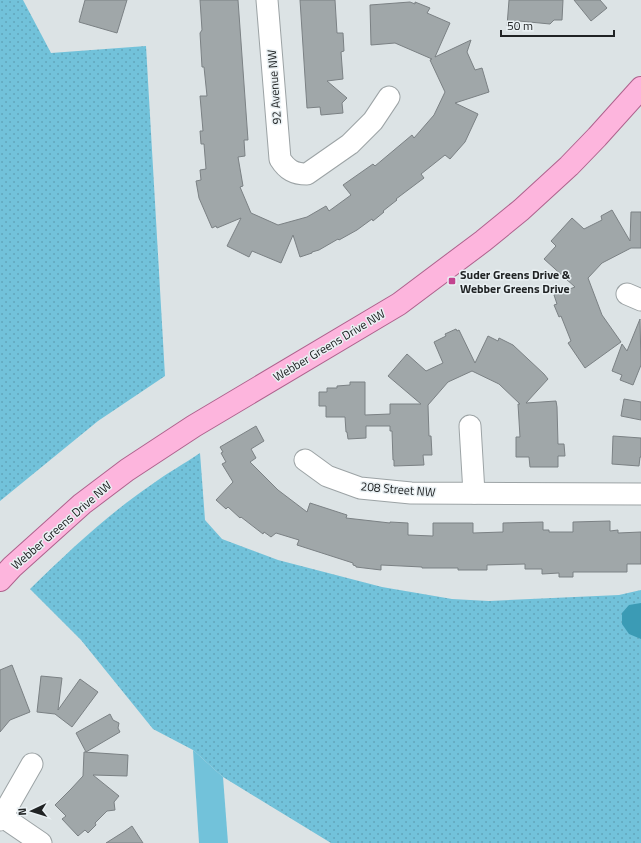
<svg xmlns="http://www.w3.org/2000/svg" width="641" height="843" font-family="'Titillium Web',sans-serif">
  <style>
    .grass { fill: url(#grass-dots) }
    .park { fill: #72c2da }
    .water { fill: #3b9bb5 }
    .building { fill: #a0a7a9; stroke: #7b8184 }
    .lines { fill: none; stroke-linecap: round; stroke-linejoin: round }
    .minor-casing { stroke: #9ca3a5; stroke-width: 23 }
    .major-casing { stroke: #ae628d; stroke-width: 24 }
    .minor { stroke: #fff; stroke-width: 21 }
    .major { stroke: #fdb5dd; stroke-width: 22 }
    .poi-dot { fill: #c2438f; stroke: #e9f0f3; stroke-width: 1.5 }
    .labels { text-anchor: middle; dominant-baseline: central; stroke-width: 3; stroke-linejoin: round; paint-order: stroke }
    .street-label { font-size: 12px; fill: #202324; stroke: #e9f0f3 }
    .poi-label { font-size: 12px; font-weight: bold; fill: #202324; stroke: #e9f0f3; text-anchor: start }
  </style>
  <defs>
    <pattern id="grass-dots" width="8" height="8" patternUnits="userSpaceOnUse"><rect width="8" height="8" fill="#72c2da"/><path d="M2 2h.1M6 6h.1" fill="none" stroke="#62a6bb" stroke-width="1.8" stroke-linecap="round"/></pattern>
  </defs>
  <rect width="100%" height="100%" fill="#dce3e5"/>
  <!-- grass -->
  <g class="grass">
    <polygon points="0,0 23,0 51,53 146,46 165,376 98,421 0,501"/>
    <path d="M200,453l5,67 17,19 56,21 104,27 70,12 37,2 130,-6 22,-5v253h-310l-108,-66 -30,-27 -40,-21 -72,-89 -51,-51c38,-37 77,-74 121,-104 16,-12 33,-21 49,-32z"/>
  </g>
  <!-- park -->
  <polygon class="park" points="193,750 223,777 228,843 199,843"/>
  <!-- water -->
  <polygon class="water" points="641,603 641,639 629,634 622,624 622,613 629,605"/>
  <!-- building -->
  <g class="building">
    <polygon points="85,0 127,0 117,33 79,22"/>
    <polygon points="200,0 238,0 248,140 244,140 245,156 238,157 243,186 240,187 251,213 278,225 307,217 326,206 329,211 351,195 343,185 373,164 375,166 412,135 414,138 434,115 445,92 430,60 432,59 395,43 371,45 370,5 410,2 415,4 415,2 430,8 427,13 450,23 435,57 471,40 467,52 475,70 482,68 489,92 455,103 478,114 465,142 450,159 445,155 421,174 424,178 396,199 397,200 383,211 384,212 373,221 372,219 357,230 339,240 338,239 319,250 312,252 312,253 300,257 293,235 281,263 252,251 249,257 227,246 241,218 217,228 216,226 212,228 199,198 196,181 201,180 200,170 206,169 204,144 201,144 200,131 203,131 200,96 207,96 204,67 202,67 200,33 202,30"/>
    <polygon points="300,0 335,0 337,33 343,33 344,51 341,52 343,79 327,81 347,98 342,103 343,113 321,115 320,107 307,108"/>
    <polygon points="509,0 563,0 562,20 554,20 550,24 519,21 519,27 507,26"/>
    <polygon points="574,0 600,0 607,8 591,21"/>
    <polygon points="612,210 630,241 631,212 641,212 641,248 631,248 602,263 588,278 602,315 621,342 585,368 568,343 571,341 561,316 559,317 554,305 557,304 554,295 575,287 544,259 556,246 551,241 572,218 584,229 602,220 601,216"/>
    <polygon points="640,319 641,365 633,385 620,380 622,375 612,371 622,344 627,351"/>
    <polygon points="456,329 457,331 459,330 475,363 488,336 498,341 499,338 513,345 544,374 548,379 526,403 556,401 557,407 558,444 564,444 565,456 558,456 558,467 530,467 529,457 516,457 516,437 520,437 518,404 520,404 499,384 472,371 448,382 428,405 429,436 431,436 432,455 423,455 424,465 394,466 394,460 393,460 392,431 390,431 390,426 366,426 366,438 348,439 347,432 346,432 345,417 326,417 326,406 319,406 319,392 327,392 327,388 337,388 337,386 350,385 350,382 365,382 365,415 390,414 390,404 421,404 388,376 407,354 426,371 443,363 434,342 446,336 445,334"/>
    <polygon points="624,399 641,402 641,420 621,416"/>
    <polygon points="256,426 264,441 251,449 256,458 250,462 278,490 307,512 310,503 347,515 346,518 390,523 390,522 408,523 408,535 433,536 433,523 473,523 473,533 503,532 503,523 543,522 543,530 549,530 549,532 573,532 573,522 610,521 610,531 618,530 618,533 641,532 641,564 627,564 627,572 573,572 573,577 559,577 559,573 542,574 542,569 525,569 525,564 487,565 487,570 458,570 458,568 422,568 422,567 381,565 381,570 356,567 356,566 353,565 353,563 297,545 299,540 276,533 271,537 264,532 263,534 241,517 240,518 228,507 226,509 216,500 233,482 222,464 226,462 221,453 223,452 220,447"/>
    <polygon points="613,436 641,438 641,457 640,457 639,466 612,464"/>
    <polygon points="12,665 30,712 10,720 0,732 0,670"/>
    <polygon points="41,676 62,678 58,710 80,679 98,692 72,727 55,714 37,712"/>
    <polygon points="110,714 113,720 119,723 118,728 120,732 86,752 76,733"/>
    <polygon points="84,752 128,755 127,776 93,775 119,796 114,802 115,810 107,811 95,823 96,825 88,833 85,830 78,836 62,819 66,816 55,805 71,789 83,776"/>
    <polygon points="132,826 143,843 106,843 125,831"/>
  </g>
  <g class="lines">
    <defs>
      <g id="minor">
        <path d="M267,0l13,159c7,11 14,15 27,15l43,-30 23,-23 16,-24"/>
        <polyline points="627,294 641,300"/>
        <polyline points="470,426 474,493"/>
        <polyline points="305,460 327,476 360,488 411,493 641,494"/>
        <polyline points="0,815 41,843"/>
        <polyline points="0,820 32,764"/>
      </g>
      <polyline id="major" points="0,580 12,567 82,504 127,470 194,426 399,304 483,241 521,210 569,166 597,137 641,88"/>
    </defs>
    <!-- minor casing -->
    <use href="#minor" class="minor-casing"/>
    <!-- major casing -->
    <use href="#major" class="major-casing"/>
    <!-- minor -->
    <use href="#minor" class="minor"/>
    <!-- major -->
    <use href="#major" class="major"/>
  </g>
  <!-- markers -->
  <rect class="poi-dot" x="448" y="277" width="8" height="8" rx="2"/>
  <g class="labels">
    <!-- street labels -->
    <g class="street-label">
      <text transform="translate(274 87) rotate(-94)">92 Avenue NW</text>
      <text transform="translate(329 345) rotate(-31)">Webber Greens Drive NW</text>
      <text transform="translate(398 489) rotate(5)">208 Street NW</text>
      <text transform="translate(61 525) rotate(-41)">Webber Greens Drive NW</text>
    </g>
    <!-- poi labels -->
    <g class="poi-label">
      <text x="460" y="274">Suder Greens Drive &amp;<tspan x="460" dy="14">Webber Greens Drive</tspan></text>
    </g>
  </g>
  <!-- north arrow -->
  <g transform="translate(32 811) rotate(266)" stroke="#e9f0f3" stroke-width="3" paint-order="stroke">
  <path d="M0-3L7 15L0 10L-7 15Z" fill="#202324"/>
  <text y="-6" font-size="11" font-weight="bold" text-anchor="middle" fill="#202324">N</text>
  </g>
  <!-- scale -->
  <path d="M501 30v6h113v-6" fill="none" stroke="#202324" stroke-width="2"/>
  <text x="507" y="30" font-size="12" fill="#202324" stroke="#e9f0f3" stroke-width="3" paint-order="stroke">50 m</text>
</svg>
